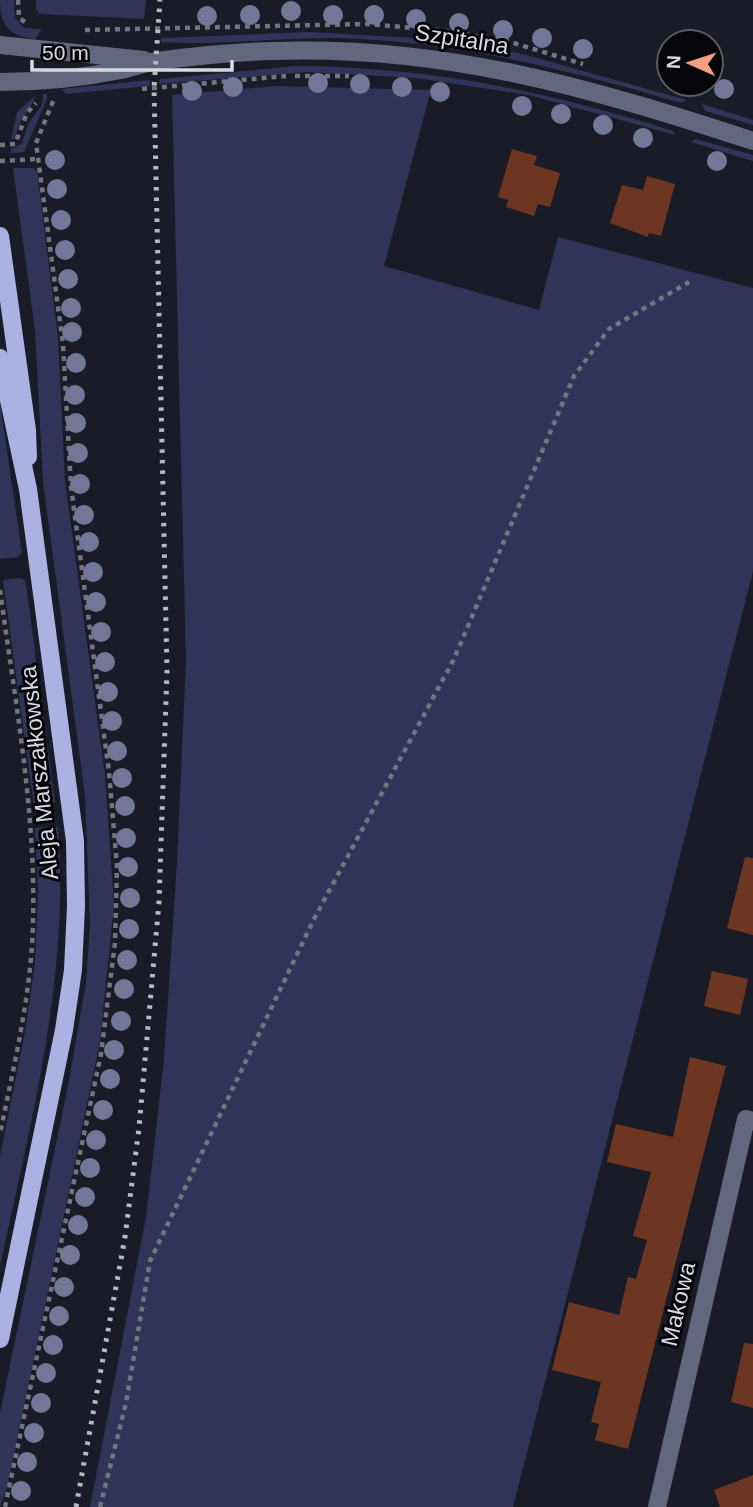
<svg xmlns="http://www.w3.org/2000/svg" width="753" height="1507" font-family="Helvetica,sans-serif">
  <style>
    .green { fill: #303459 }
    .building { fill: #6d3622 }
    .lines { fill: none; stroke-linecap: round; stroke-linejoin: round }
    .path { stroke: #73747d; stroke-width: 4.5; stroke-dasharray: 5 5; stroke-linecap: butt }
    .minor { stroke: #62667e; stroke-width: 18 }
    .major { stroke: #aab1e3; stroke-width: 18 }
    .rail { stroke: #b8b9c1; stroke-width: 5; stroke-dasharray: 3.5 7; stroke-linecap: butt }
    .tree { fill: #737797 }
    .labels { text-anchor: middle; dominant-baseline: central; stroke-width: 6; stroke-linejoin: round; paint-order: stroke }
    .street-label { font-size: 23px; fill: #d9dae1; stroke: #06060a }
  </style>
  <rect width="100%" height="100%" fill="#191b26"/>
  <!-- green -->
  <g class="green">
    <path d="M0,0h14l1,18 9,10 18,1 -7,10c-26,-3 -35,-14 -35,-39z"/>
    <polygon points="36,0 146,0 144,19 41,14 36,10"/>
    <path d="M310,32l121,7 88,14 168,47 -6,3c-105,-31 -208,-57 -318,-64 -68,-4 -135,7 -202,3v-4z"/>
    <path d="M297,66c128,1 232,22 354,58l22,7 2,4 -146,-40 -113,-17 -108,-6 -149,12 1,-5z"/>
    <polygon points="150,80 149,86 66,94 62,89"/>
    <polygon points="276,86 431,90 384,266 539,310 558,237 753,288 753,571 513,1507 90,1507 146,1217 164,1060 177,862 186,661 172,95"/>
    <polygon points="43,94 47,94 47,99 24,152 11,153 11,149 22,143 28,124 42,105"/>
    <path d="M35,96c-3,14 -17,22 -19,41l-5,3 6,-28z"/>
    <polygon points="702,104 753,120 753,125 705,111"/>
    <polygon points="696,139 753,155 753,161 691,142"/>
    <polygon points="13,168 33,168 37,171 58,337 65,481 105,775 114,905 100,1042 8,1483 0,1507 0,1413 67,1091 86,983 90,924 85,796 43,482 35,330"/>
    <polygon points="0,403 22,553 17,557 0,559"/>
    <polygon points="19,578 25,580 26,584 55,802 51,806 34,807 3,580"/>
    <path d="M55,826l3,1c12,148 -27,295 -58,439v-110l25,-124 10,-70 3,-71 -3,-63z"/>
  </g>
  <!-- building -->
  <g class="building">
    <polygon points="512,149 537,156 534,165 560,173 550,207 538,204 534,216 506,207 508,200 498,197"/>
    <polygon points="647,176 675,184 661,236 649,233 648,237 610,223 622,185 643,190"/>
    <polygon points="745,857 753,858 753,935 727,928"/>
    <polygon points="712,971 748,979 740,1015 704,1006"/>
    <polygon points="690,1057 726,1066 628,1449 595,1440 599,1424 591,1422 601,1382 552,1370 569,1302 619,1315 628,1277 636,1279 647,1240 633,1236 651,1172 607,1162 616,1124 673,1137"/>
    <polygon points="744,1343 753,1344 753,1408 731,1402"/>
    <polygon points="753,1475 753,1507 720,1507 714,1490"/>
  </g>
  <g class="lines">
    <!-- path -->
    <g class="path">
      <polyline points="18,0 19,18 28,24"/>
      <polyline points="85,30 366,24 440,30 507,41 583,64"/>
      <polyline points="295,76 349,76"/>
      <polyline points="142,89 286,76"/>
      <polyline points="0,145 15,144 27,113 36,103"/>
      <polyline points="0,161 37,159"/>
      <path d="M0,590c15,111 36,221 33,334 -2,71 -19,141 -33,210"/>
      <polyline points="5,1507 101,1054 115,943 117,866 109,772 71,487 63,344 36,143 54,99"/>
      <polyline points="100,1507 126,1403 150,1261 314,919 454,659 574,376 609,329 689,282"/>
    </g>
    <!-- minor -->
    <g class="minor">
      <polyline points="0,45 144,60"/>
      <path d="M0,82c40,0 82,-4 121,-12 12,-3 24,-7 36,-9 38,-5 77,-9 116,-10 171,-6 319,37 480,90"/>
      <polyline points="657,1507 746,1119 753,1121"/>
    </g>
    <!-- major -->
    <g class="major">
      <polyline points="0,236 27,430 28,457"/>
      <polyline points="0,358 28,489 75,841 76,906 73,970 64,1030 0,1339"/>
    </g>
    <!-- rail -->
    <polyline class="rail" points="76,1507 125,1237 139,1128 159,902 167,670 154,88 160,0"/>
  </g>
  <!-- trees -->
  <g class="tree">
    <circle cx="291" cy="11" r="10"/>
    <circle cx="250" cy="15" r="10"/>
    <circle cx="333" cy="15" r="10"/>
    <circle cx="374" cy="15" r="10"/>
    <circle cx="207" cy="16" r="10"/>
    <circle cx="416" cy="19" r="10"/>
    <circle cx="459" cy="23" r="10"/>
    <circle cx="503" cy="30" r="10"/>
    <circle cx="542" cy="38" r="10"/>
    <circle cx="583" cy="49" r="10"/>
    <circle cx="318" cy="83" r="10"/>
    <circle cx="360" cy="84" r="10"/>
    <circle cx="233" cy="87" r="10"/>
    <circle cx="402" cy="87" r="10"/>
    <circle cx="724" cy="89" r="10"/>
    <circle cx="192" cy="91" r="10"/>
    <circle cx="440" cy="92" r="10"/>
    <circle cx="522" cy="106" r="10"/>
    <circle cx="561" cy="114" r="10"/>
    <circle cx="603" cy="125" r="10"/>
    <circle cx="643" cy="138" r="10"/>
    <circle cx="55" cy="160" r="10"/>
    <circle cx="717" cy="161" r="10"/>
    <circle cx="57" cy="189" r="10"/>
    <circle cx="61" cy="220" r="10"/>
    <circle cx="65" cy="250" r="10"/>
    <circle cx="68" cy="279" r="10"/>
    <circle cx="71" cy="308" r="10"/>
    <circle cx="72" cy="332" r="10"/>
    <circle cx="76" cy="363" r="10"/>
    <circle cx="75" cy="395" r="10"/>
    <circle cx="76" cy="423" r="10"/>
    <circle cx="78" cy="453" r="10"/>
    <circle cx="80" cy="484" r="10"/>
    <circle cx="84" cy="515" r="10"/>
    <circle cx="89" cy="542" r="10"/>
    <circle cx="93" cy="572" r="10"/>
    <circle cx="96" cy="602" r="10"/>
    <circle cx="101" cy="632" r="10"/>
    <circle cx="105" cy="662" r="10"/>
    <circle cx="108" cy="692" r="10"/>
    <circle cx="112" cy="721" r="10"/>
    <circle cx="117" cy="751" r="10"/>
    <circle cx="122" cy="778" r="10"/>
    <circle cx="125" cy="806" r="10"/>
    <circle cx="126" cy="838" r="10"/>
    <circle cx="128" cy="867" r="10"/>
    <circle cx="130" cy="898" r="10"/>
    <circle cx="129" cy="929" r="10"/>
    <circle cx="127" cy="960" r="10"/>
    <circle cx="124" cy="989" r="10"/>
    <circle cx="121" cy="1021" r="10"/>
    <circle cx="114" cy="1050" r="10"/>
    <circle cx="110" cy="1079" r="10"/>
    <circle cx="103" cy="1110" r="10"/>
    <circle cx="96" cy="1140" r="10"/>
    <circle cx="90" cy="1168" r="10"/>
    <circle cx="85" cy="1197" r="10"/>
    <circle cx="78" cy="1225" r="10"/>
    <circle cx="70" cy="1255" r="10"/>
    <circle cx="64" cy="1287" r="10"/>
    <circle cx="59" cy="1316" r="10"/>
    <circle cx="53" cy="1345" r="10"/>
    <circle cx="46" cy="1373" r="10"/>
    <circle cx="41" cy="1403" r="10"/>
    <circle cx="34" cy="1433" r="10"/>
    <circle cx="27" cy="1462" r="10"/>
    <circle cx="21" cy="1491" r="10"/>
  </g>
  <g class="labels">
    <!-- street labels -->
    <g class="street-label">
      <text transform="translate(462 39) rotate(9)">Szpitalna</text>
      <text transform="translate(39 773) rotate(-96)">Aleja Marszałkowska</text>
      <text transform="translate(678 1304) rotate(-77)">Makowa</text>
    </g>
  </g>
  <!-- north arrow -->
  <g transform="translate(690 63) rotate(273)"><circle r="33" fill="#06060a" stroke="#5a5b60" stroke-width="2"/>
  <path d="M0-5L12 26L0 18L-12 26Z" fill="#f39f83"/>
  <text y="-10" font-size="19" font-weight="bold" text-anchor="middle" fill="#d9dae1">N</text>
  </g>
  <!-- scale -->
  <path d="M32 60v10h200v-10" fill="none" stroke="#d9dae1" stroke-width="3.5"/>
  <text x="42" y="60" font-size="21" fill="#d9dae1" stroke="#06060a" stroke-width="5" paint-order="stroke">50 m</text>
</svg>
